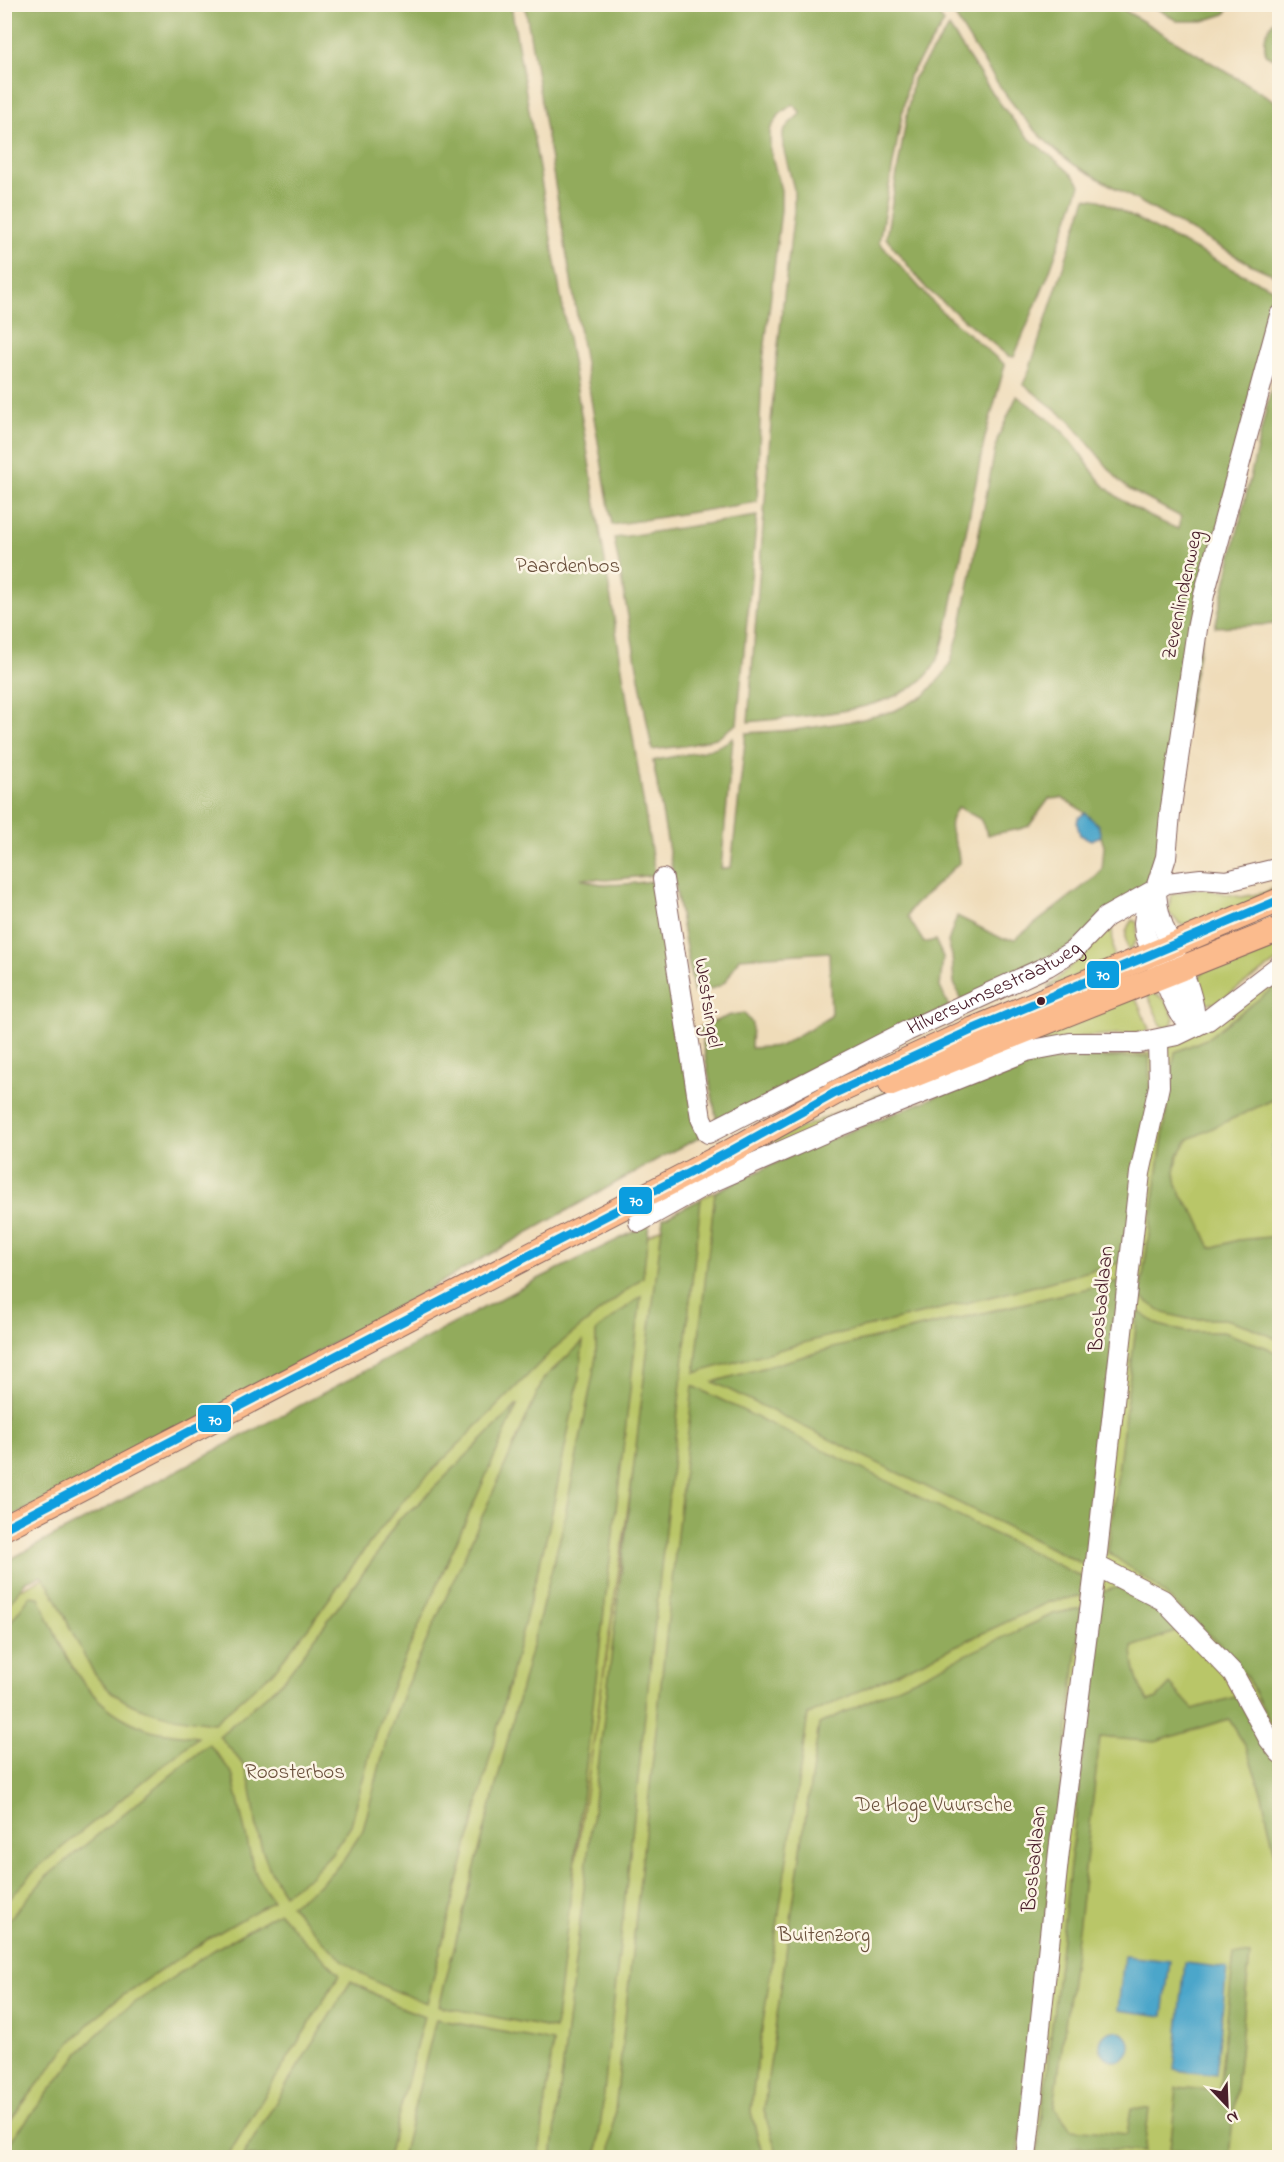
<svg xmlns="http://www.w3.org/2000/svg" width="1284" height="2162" font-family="'Indie Flower',sans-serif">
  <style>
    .green { fill: #b9c667; stroke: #827249; stroke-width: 1.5 }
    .forest { fill: #92ab5c; stroke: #6e6544; stroke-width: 1.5 }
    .water { fill: #4ca6ca; stroke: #4b627a; stroke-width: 1.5 }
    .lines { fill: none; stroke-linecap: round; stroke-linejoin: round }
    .minor-casing { stroke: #84615d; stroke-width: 22 }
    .major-casing { stroke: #84615d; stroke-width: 26 }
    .minor { stroke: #fff; stroke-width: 20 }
    .major { stroke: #fbbb8d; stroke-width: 24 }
    .bus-1-casing { stroke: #fcf5e5; stroke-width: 14 }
    .bus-1 { stroke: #0b9ddf; stroke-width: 9 }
    .bus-dot { fill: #4a1f2b; stroke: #fcf5e5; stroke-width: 2 }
    .labels { text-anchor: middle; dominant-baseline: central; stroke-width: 5; stroke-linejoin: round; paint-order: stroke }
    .park-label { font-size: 21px; fill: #6b513d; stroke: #fcf5e5 }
    .street-label { font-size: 21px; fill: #4a1f2b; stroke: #fcf5e5 }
    .line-badge { stroke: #fcf5e5; stroke-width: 2 }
    .badge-label { font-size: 16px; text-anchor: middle; font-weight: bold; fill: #fff }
  </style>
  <rect width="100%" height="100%" fill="#fcf5e5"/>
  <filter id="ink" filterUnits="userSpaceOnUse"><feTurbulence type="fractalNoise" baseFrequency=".0167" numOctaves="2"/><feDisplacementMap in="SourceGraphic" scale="12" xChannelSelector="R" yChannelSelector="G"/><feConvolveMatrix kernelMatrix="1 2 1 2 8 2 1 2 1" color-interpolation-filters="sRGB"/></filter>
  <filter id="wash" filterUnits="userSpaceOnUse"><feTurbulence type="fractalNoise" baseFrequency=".008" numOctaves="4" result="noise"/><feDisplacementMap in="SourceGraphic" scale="24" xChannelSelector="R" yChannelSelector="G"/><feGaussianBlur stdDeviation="1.35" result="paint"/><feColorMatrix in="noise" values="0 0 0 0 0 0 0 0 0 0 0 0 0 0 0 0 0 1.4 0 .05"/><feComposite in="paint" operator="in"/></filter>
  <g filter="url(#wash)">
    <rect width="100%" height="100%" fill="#efdcb9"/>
    <!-- green -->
    <g class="green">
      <polygon points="1279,886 1279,899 1201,929 1180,924 1169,913 1171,895 1200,888 1241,897 1263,893"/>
      <path d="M1132,920l5,2v17l-8,13c-5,-12 -5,-21 3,-32z"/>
      <polygon points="1112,926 1114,960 1048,988"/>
      <path d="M1279,942v18l-63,43h-9l-6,-4c-3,-8 -5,-15 -1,-23 10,-18 60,-28 79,-34z"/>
      <polygon points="1279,972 1279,2157 5,2158 5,1597 105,1547 670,1223 572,1886 672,1221 700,1205 701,1198 833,1138 1039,1062 1075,1055 1118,1056 1131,1053 1138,1054 1157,1052"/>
      <path d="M1146,992c18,2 22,11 28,26l-2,6 -6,4 -5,-3z"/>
      <path d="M1134,994l15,35 -2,3 -67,5 -367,132c137,-67 279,-120 421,-175z"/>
    </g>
    <!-- forest -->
    <g class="forest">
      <path d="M5,5h506l76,444 68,426 -49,5 -25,-2c22,11 48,5 72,3l50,255 -47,24 -458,260 -193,101z"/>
      <path d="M525,5h408l11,18 -35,53 -30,166 59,66 67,57 -20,72 -38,190c-3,13 -6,28 -13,39 -30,48 -135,50 -186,56l27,-351 19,-160v-22l-11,-42v-14l6,-9 12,-11 -8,-9 -14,11 -9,15v19l11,41v20l-19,160 -5,132 -145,23z"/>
      <path d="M948,5h168l159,96 5,16 -1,160 -27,-12 -179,-101c-56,-41 -89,-101 -125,-159z"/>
      <polygon points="1151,5 1231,5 1225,14 1203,21 1177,21"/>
      <path d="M1279,16v47l-13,-9c-4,-15 1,-28 13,-38z"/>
      <path d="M949,27c25,38 49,79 81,112 11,10 47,36 50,46l-31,88 -35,84 -6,-1 -81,-67 -41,-51 27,-159z"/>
      <path d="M1086,198l14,2 148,77 31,14v10l-64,267 -55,289 -8,27 -86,65 -104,52 -8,-18 -2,-27 -4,-14 9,-26 46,23h12l79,-61 8,-8 2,-24 -7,-21 -17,-16 -18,-11 -13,1 -20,27 -9,3 -32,6 -8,-16 -22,-12c-18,25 2,31 1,56l-49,47 -2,7 16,26 11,-3 8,17 -3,30 9,20 -231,121 -18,-101 31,-12 13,-2 8,10 -1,25 29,-2 51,-30 -2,-64 -90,6c-16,29 -12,28 -45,35l-41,-232c27,-8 57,-6 80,-23l-12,131 10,-2 15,-134 49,-3 64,-10 35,-9 30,-15 19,-21 8,-14 9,-31 37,-190 20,-44c15,11 34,23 47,37 14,14 23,32 36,48 19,22 51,37 78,48l3,-12 -51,-27 -10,-8 -50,-61 -47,-37 5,-10z"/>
      <polygon points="1279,355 1279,624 1215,627"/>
      <polygon points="757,516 737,724 716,738 690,745 652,750 614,538"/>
      <polygon points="1279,984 1279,1097 1189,1139 1178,1155 1175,1172 1177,1185 1181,1195 1196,1215 1211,1248 1238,1240 1279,1236 1279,1340 1248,1326 1225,1319 1188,1319 1164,1313 1140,1297 1175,1052 1206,1039"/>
      <polygon points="1149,1056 1150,1110 1126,1261 1031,1287 829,1336 695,1373 715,1192 799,1152 999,1071 1033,1061"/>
      <polygon points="701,1199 597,2157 552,2158 663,1218"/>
      <path d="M649,1224l-6,53 -86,69 -151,151 -41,52 -57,79 -35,44 -59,51c-42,-6 -88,-9 -117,-46 -10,-13 -17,-30 -25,-45 -10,-20 -16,-39 -31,-56l-15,5 -21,28v-47l529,-281z"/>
      <polygon points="1123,1280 1087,1566 713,1382 833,1348"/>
      <polygon points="641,1296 555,2029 439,2006 562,1530 592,1380 596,1356 596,1331"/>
      <polygon points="1138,1311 1159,1325 1186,1332 1223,1332 1268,1348 1279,1356 1279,1739 1245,1674 1225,1649 1157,1587 1108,1552"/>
      <path d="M583,1342l-4,36 -30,149 -122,476c-28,-10 -59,-22 -82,-41 -20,-17 -37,-38 -55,-57l28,-19 25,-25 20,-31 24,-92 18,-49 139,-311z"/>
      <polygon points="693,1386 1086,1579 1084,1595 1049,1602 808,1715 753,2091 751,2112 763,2157 610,2158"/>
      <path d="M518,1404l-125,280 -18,50 -24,91 -19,28 -22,23 -26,18c-13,-19 -21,-37 -26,-60 -4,-21 -5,-50 -15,-69 -7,-10 -16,-20 -24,-29l64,-55 92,-124 22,-36 19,-15z"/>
      <path d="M1122,1586l36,19 26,24 -52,18c1,21 5,37 16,54l9,-3 13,-14 23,25 49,-14 23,47 14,21v109l-17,-77 -16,-48 -17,-28 -74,23 -55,-5 -20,177 -26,193 17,22 56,5 4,-26 18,1 -5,43 -67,-5 -5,1v9l-35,1 64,-566z"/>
      <path d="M30,1596l9,1c26,59 45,112 112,133 15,4 32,5 47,7l-160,130 -33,37v-275z"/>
      <polygon points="1082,1608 1018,2157 778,2157 764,2111 766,2092 819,1724 1053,1614"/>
      <polygon points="209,1744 232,1773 253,1867 260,1882 273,1901 208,1939 110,2004 69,2044 5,2127 5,1924 46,1877"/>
      <polygon points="279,1912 302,1938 340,1974 227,2157 5,2157 5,2148 79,2053 118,2014 214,1950"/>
      <polygon points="1234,1954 1250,1955 1229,2157 1170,2149 1177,2087 1219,2091"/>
      <polygon points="351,1981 395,2005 424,2016 388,2157 242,2157"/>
      <polygon points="436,2019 553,2042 539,2157 402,2157"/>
    </g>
    <!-- water -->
    <g class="water">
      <polygon points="1085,813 1098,825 1101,836 1091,840 1080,835 1077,824 1078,818"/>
      <path d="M1279,1132v35c-11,-10 -7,-23 0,-35z"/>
      <polygon points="1124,1956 1170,1961 1163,2016 1118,2010"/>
      <polygon points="1185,1963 1227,1968 1216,2075 1174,2070"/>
      <circle cx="1115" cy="2046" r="15"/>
    </g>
  </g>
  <g filter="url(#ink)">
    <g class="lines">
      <defs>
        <g id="minor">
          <path id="s1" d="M663,879l38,239 7,15 199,-102 141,-65 26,-16 32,-33 61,-34 34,-4 26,2 53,-13"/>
          <path d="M1156,889c0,48 40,87 39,137"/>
          <polyline points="1195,1026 1182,1016 1176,1006 1152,953 1145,934 1144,923 1146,908 1156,888 1166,857 1170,814 1197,629 1204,595 1280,315"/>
          <polyline points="639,1222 707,1184 839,1126 1027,1051 1070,1043 1139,1043 1177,1035 1208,1020 1280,965"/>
          <polyline points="1095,1565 1163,1600 1233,1673 1269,1739 1280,1753"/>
          <polyline points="1026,2158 1059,1851 1094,1579 1140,1173 1159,1086 1158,1040"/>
        </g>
        <g id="major">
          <polyline points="891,1084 1280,929"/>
          <polyline points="4,1528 731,1151 835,1093 974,1029 1280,900"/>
        </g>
      </defs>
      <!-- minor casing -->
      <use href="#minor" class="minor-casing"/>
      <!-- major casing -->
      <use href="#major" class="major-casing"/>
      <!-- minor -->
      <use href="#minor" class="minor"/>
      <!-- major -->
      <use href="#major" class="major"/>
      <defs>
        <polyline id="bus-1" points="4,1528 731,1151 835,1093 974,1029 1280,900"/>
      </defs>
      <!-- bus-1 casing -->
      <use href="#bus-1" class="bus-1-casing"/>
      <!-- bus-1 -->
      <use href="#bus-1" class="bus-1"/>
    </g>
  </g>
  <!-- markers -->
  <circle class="bus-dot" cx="1041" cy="1001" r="5"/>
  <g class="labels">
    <!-- park labels -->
    <g class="park-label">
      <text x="568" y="567">Paardenbos</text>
      <text x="295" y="1773">Roosterbos</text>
      <text x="934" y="1806">De Hoge Vuursche</text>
      <text x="824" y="1936">Buitenzorg</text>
    </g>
    <!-- street labels -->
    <g class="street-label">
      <text transform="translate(1183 595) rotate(-78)">Zevenlindenweg</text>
      <text stroke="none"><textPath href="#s1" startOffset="579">Hilversumsestraatweg</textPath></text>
      <text transform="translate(707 1003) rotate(81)">Westsingel</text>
      <text transform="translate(1102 1299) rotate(-84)">Bosbadlaan</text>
      <text transform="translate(1035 1859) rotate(-84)">Bosbadlaan</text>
    </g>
  </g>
  <g class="line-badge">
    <rect x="1086" y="960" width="34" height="29" rx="6" fill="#0b9ddf"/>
    <rect x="618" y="1186" width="35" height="29" rx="6" fill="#0b9ddf"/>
    <rect x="197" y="1404" width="35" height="29" rx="6" fill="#0b9ddf"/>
  </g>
  <g class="badge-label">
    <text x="1103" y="980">70</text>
    <text x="636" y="1206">70</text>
    <text x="215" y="1425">70</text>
  </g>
  <!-- margin -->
  <rect width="1284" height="2162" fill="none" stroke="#fcf5e5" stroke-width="24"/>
  <!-- north arrow -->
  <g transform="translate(1227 2105) rotate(157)" stroke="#fcf5e5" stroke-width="4.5" paint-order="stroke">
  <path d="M0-4.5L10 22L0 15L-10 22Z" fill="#4a1f2b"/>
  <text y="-9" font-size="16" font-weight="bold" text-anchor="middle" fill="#4a1f2b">N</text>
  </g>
</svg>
